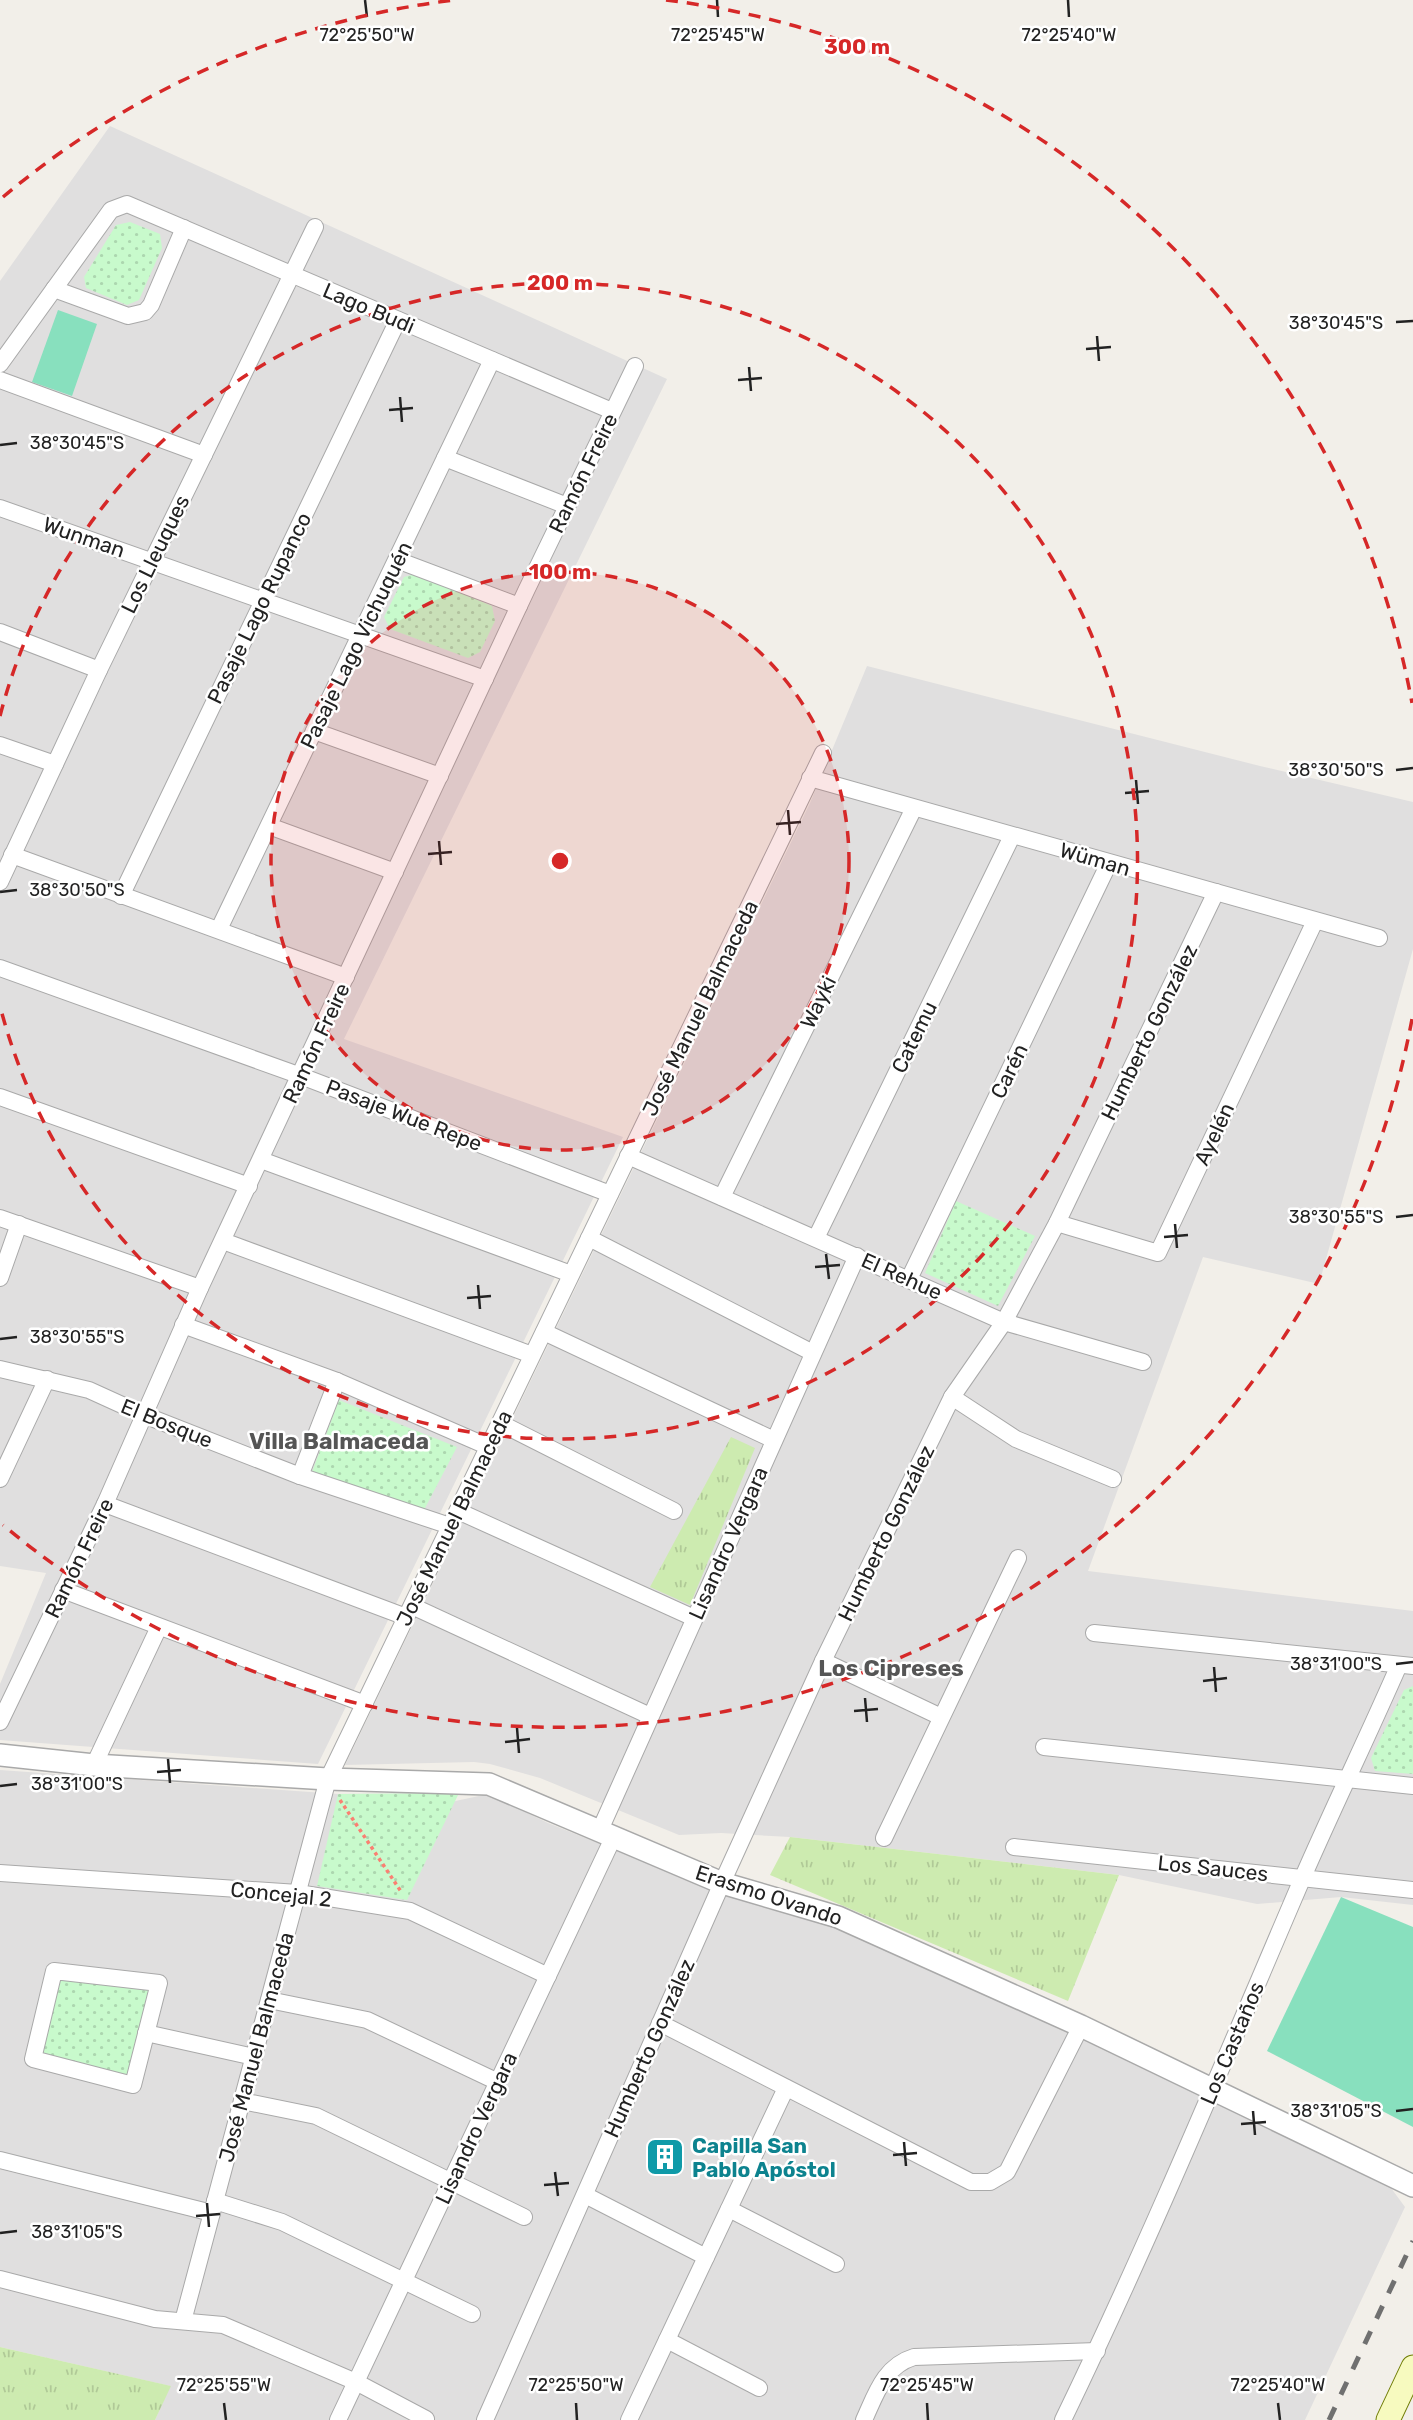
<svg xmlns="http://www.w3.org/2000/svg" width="1413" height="2420" font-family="Rubik,sans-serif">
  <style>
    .residential { fill: #e0dfdf }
    .grass { fill: url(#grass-tufts) }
    .park { fill: url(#park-dots) }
    .pitch { fill: #88e0be }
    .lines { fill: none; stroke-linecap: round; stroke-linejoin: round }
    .minor-casing { stroke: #a9a9a9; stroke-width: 18 }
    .tertiary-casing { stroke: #a9a9a9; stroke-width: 24 }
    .secondary-casing { stroke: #707d05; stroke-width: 25 }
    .path { stroke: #fa8072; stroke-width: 3.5; stroke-dasharray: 3.5 3.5; stroke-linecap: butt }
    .minor { stroke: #fff; stroke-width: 16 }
    .tertiary { stroke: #fff; stroke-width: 21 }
    .secondary { stroke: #f7fabf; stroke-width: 23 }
    .rail { stroke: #707070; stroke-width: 5; stroke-dasharray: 14 14; stroke-linecap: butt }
    .ticks { fill: none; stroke: #222; stroke-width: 2.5 }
    .ring { fill: none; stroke: #d62828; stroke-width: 3.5; stroke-dasharray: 12 9 }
    .labels { text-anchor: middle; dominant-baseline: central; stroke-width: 5; stroke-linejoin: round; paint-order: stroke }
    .street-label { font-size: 21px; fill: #222; stroke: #fff }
    .culture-label { font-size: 21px; font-weight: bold; fill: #0d838f; stroke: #fff; text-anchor: start }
    .neighbourhood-label { font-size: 23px; font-weight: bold; fill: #555; stroke: #fff }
    .ticks-label { font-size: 18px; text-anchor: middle; fill: #222; stroke: #fff; stroke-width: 5; stroke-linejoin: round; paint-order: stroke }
    .centre { fill: #d62828; stroke: #fff; stroke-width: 3.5 }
    .ring-label { font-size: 21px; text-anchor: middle; font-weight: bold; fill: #d62828; stroke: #fff; stroke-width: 5; stroke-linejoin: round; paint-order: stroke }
  </style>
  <defs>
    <pattern id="grass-tufts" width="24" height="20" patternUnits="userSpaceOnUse" patternTransform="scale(1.75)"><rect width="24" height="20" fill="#cdebb0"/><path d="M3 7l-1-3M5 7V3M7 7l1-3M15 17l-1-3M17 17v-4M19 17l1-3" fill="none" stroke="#b0c997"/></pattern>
    <pattern id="park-dots" width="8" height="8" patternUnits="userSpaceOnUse" patternTransform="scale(1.75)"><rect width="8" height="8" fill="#c8facc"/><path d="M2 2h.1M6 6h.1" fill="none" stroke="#acd6af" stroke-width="1.8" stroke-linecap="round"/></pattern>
  </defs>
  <rect width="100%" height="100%" fill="#f2efe9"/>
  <!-- residential -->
  <g class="residential">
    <polygon points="110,126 667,379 344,1039 623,1137 318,1764 0,1740 0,1684 46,1573 0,1566 0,281"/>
    <polygon points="867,666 1260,766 1413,802 1413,949 1319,1284 1203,1257 1088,1571 1413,1611 1413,1905 1341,1897 1257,1904 1119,1875 790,1837 721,1833 679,1835 540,1778 490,1764 474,1762 345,1765 810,803"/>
    <polygon points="0,1770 338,1794 459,1793 437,1805 488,1794 548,1823 733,1897 834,1925 1084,2039 1391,2188 1405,2207 1305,2420 155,2420 170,2386 0,2347"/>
  </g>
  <!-- grass -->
  <g class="grass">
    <polygon points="731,1437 755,1448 690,1605 650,1587"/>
    <polygon points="790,1837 1119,1875 1068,2001 770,1875"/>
    <polygon points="0,2347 171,2386 155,2420 0,2420"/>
  </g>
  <!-- park -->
  <g class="park">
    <polygon points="130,222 160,234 162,248 139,300 127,305 86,288 84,277 116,225"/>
    <polygon points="415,574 492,606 495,621 480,652 468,658 390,629 384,617 404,577"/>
    <polygon points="956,1201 1035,1236 998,1306 925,1273"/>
    <polygon points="339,1400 457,1447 424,1510 312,1472"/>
    <polygon points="1413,1686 1413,1774 1375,1771 1371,1758 1404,1690"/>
    <polygon points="459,1793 407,1900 317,1886 338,1794"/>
    <polygon points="55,1973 158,1984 132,2084 34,2059"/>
  </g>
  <!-- pitch -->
  <g class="pitch">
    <polygon points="58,310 97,324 72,396 32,382"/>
    <polygon points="1341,1897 1413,1927 1413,2127 1267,2051"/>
  </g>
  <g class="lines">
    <defs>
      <g id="minor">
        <polyline points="54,289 128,316 145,312 151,305 184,228"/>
        <polyline points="0,364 111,210 127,204 612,411"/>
        <polyline points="0,380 204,455"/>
        <polyline points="445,458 567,506"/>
        <polyline points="0,508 485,679"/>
        <polyline points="397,560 519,606"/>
        <polyline points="0,632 99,670"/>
        <polyline points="314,731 440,776"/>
        <polyline points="0,745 55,764"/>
        <polyline points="810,778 1379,938"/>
        <polyline points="269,826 395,872"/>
        <polyline points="12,855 346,977"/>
        <polyline points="0,882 99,670 315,227"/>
        <polyline points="121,896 398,320"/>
        <polyline points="219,929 492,360"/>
        <polyline points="0,968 301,1076 610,1194"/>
        <polyline points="0,1097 249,1186"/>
        <polyline points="628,1156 1004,1322 1143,1362"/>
        <polyline points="261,1160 571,1274"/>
        <polyline points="722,1197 914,808"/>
        <polyline points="0,1218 200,1288"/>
        <polyline points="1057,1223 1158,1253 1315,921"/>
        <polyline points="589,1238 813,1353"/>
        <polyline points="816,1238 1012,836"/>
        <polyline points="223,1241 532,1355"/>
        <polyline points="0,1278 19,1224"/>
        <polyline points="909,1279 1109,863"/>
        <polyline points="183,1325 337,1381 489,1447"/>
        <polyline points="544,1332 774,1440"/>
        <polyline points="0,1369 89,1390 144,1415 300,1476 450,1526"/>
        <polyline points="952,1397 1016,1439 1113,1479"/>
        <polyline points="500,1423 674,1511"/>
        <polyline points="300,1476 337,1381"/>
        <polyline points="0,1479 47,1379"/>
        <polyline points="105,1504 406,1617"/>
        <polyline points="458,1511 694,1618"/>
        <polyline points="63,1590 365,1704"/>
        <polyline points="412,1606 650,1716"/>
        <polyline points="1094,1633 1413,1666"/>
        <polyline points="823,1661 941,1717"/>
        <polyline points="0,1722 105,1504 200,1288 526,591 635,366"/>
        <polyline points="1044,1747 1413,1786"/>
        <polyline points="94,1765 159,1627"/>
        <polyline points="600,1830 857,1256"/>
        <polyline points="884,1838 1018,1558"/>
        <polyline points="1014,1847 1413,1890"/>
        <polyline points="0,1873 298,1893 410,1911 548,1976"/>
        <polygon points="54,1971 159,1983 133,2085 33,2059"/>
        <polyline points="269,2000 367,2020 498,2082"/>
        <polyline points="660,2023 971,2182 990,2182 1007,2172 1081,2026"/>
        <polyline points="146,2033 254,2057"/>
        <polyline points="242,2101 316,2116 524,2217"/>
        <polyline points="0,2160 212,2213"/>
        <polyline points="585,2195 706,2257"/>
        <polyline points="215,2201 282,2222 472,2314"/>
        <polyline points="729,2209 836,2264"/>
        <polyline points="0,2279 155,2319 223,2325 356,2382 426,2419"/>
        <polyline points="183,2321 328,1779 823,753"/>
        <polyline points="667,2340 759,2388"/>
        <polyline points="338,2420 614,1836"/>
        <polyline points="485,2420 722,1883 823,1661 952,1397 1004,1322 1057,1223 1216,892"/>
        <polyline points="629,2420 786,2088"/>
        <path d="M864,2420c12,-26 20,-54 50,-63l183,-6"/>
        <path d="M1063,2420c86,-178 162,-361 240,-543 31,-71 65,-141 96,-212"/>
      </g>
      <polyline id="tertiary" points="0,1755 94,1765 328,1779 489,1784 722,1883 838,1917 1081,2026 1413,2186"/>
      <polyline id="secondary" points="1388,2420 1413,2367"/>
    </defs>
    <!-- minor casing -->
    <use href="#minor" class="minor-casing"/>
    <!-- tertiary casing -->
    <use href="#tertiary" class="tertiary-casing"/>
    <!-- secondary casing -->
    <use href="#secondary" class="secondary-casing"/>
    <!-- path -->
    <polyline class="path" points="340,1800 402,1893"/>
    <!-- minor -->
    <use href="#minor" class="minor"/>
    <!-- tertiary -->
    <use href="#tertiary" class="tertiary"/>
    <!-- secondary -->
    <use href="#secondary" class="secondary"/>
    <!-- rail -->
    <polyline class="rail" points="1329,2420 1413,2241"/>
  </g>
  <!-- ticks -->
  <path class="ticks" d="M365,0l2,17M717,0l1,17M1068,0l1,17M1396,322l17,-1M1097,336l2,25M1086,349l25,-2M749,367l2,24M738,380l24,-2M400,397l2,25M389,410l24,-2M0,445l17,-2M1396,770l17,-2M1136,780l2,24M1125,793l24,-2M788,810l2,25M776,824l25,-2M439,841l2,24M428,854l24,-2M0,892l17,-2M1396,1217l17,-2M1175,1224l2,24M1164,1237l24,-2M826,1254l3,25M815,1267l25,-2M478,1285l2,24M467,1298l24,-2M0,1339l17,-2M1396,1664l17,-2M1214,1667l2,25M1203,1681l24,-3M865,1698l2,24M854,1711l24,-2M517,1728l2,25M505,1742l25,-3M168,1759l2,24M157,1772l24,-2M0,1786l17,-2M1253,2111l2,24M1396,2111l17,-2M1241,2124l25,-2M904,2142l2,24M893,2155l24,-2M555,2172l3,24M544,2185l25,-2M207,2203l2,24M196,2216l24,-2M0,2233l17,-2M224,2403l2,17M576,2403l1,17M927,2403l1,17M1278,2403l2,17"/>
  <!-- distance rings -->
  <circle cx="560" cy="861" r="289" fill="#d62828" fill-opacity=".12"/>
  <g class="ring">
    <circle cx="560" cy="861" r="289"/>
    <path d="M0 716A578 578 0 1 1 0 1006"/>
    <path d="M1412 1019A867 867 0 0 1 3 1525M3 197A867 867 0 0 1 454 0M666 0A867 867 0 0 1 1412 703"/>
  </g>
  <!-- icons -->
  <defs>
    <symbol id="building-square" viewBox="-11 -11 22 22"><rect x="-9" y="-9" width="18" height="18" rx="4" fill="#0f9aa8" stroke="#fff"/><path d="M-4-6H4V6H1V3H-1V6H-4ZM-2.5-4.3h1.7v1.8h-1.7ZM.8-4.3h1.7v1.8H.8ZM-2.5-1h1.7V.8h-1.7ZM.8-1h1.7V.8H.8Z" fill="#fff"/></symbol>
  </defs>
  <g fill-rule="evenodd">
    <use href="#building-square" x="643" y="2135" width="44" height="44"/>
  </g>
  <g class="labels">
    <!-- street labels -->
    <g class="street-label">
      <text transform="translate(369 308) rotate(23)">Lago Budi</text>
      <text transform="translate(583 473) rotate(-64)">Ramón Freire</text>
      <text transform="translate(84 537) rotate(19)">Wunman</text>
      <text transform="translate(155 554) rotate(-64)">Los Lleuques</text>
      <text transform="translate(259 608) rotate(-64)">Pasaje Lago Rupanco</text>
      <text transform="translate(356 645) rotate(-64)">Pasaje Lago Vichuquén</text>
      <text transform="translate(1095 859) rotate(16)">Wüman</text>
      <text transform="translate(818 1002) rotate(-64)">Wayki</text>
      <text transform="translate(700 1008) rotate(-64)">José Manuel Balmaceda</text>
      <text transform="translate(1149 1032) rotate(-64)">Humberto González</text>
      <text transform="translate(914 1037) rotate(-64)">Catemu</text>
      <text transform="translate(316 1043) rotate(-65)">Ramón Freire</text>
      <text transform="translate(1009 1071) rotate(-64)">Carén</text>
      <text transform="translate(404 1115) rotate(21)">Pasaje Wue Repe</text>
      <text transform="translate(1214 1134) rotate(-65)">Ayelén</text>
      <text transform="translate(902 1276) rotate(24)">El Rehue</text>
      <text transform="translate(167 1423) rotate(22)">El Bosque</text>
      <text transform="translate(454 1518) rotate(-64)">José Manuel Balmaceda</text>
      <text transform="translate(886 1533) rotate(-64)">Humberto González</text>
      <text transform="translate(728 1543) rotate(-66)">Lisandro Vergara</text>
      <text transform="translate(79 1558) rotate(-64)">Ramón Freire</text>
      <text transform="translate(1213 1868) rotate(6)">Los Sauces</text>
      <text transform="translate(281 1894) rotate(6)">Concejal 2</text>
      <text transform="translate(769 1895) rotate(18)">Erasmo Ovando</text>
      <text transform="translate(1232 2043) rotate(-67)">Los Castaños</text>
      <text transform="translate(256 2047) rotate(-75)">José Manuel Balmaceda</text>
      <text transform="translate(649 2048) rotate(-66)">Humberto González</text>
      <text transform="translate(476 2128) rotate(-65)">Lisandro Vergara</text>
    </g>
    <!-- culture labels -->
    <g class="culture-label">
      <text x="692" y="2145">Capilla San<tspan x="692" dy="24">Pablo Apóstol</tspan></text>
    </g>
    <!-- neighbourhood labels -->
    <g class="neighbourhood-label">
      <text x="339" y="1441">Villa Balmaceda</text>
      <text x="891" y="1668">Los Cipreses</text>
    </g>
  </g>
  <g class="ticks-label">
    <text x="367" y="41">72°25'50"W</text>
    <text x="718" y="41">72°25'45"W</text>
    <text x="1069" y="41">72°25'40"W</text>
    <text x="1336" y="329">38°30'45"S</text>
    <text x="77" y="449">38°30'45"S</text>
    <text x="1336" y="776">38°30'50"S</text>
    <text x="77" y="896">38°30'50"S</text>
    <text x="1336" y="1223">38°30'55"S</text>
    <text x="77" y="1343">38°30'55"S</text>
    <text x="1336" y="1670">38°31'00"S</text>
    <text x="77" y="1790">38°31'00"S</text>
    <text x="1336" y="2117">38°31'05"S</text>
    <text x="77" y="2238">38°31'05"S</text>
    <text x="224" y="2391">72°25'55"W</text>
    <text x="576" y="2391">72°25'50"W</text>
    <text x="927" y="2391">72°25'45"W</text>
    <text x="1278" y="2391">72°25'40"W</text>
  </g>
  <circle cx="560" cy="861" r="10" class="centre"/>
  <g class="ring-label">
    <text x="857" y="54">300 m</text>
    <text x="560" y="290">200 m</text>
    <text x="560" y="579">100 m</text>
  </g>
</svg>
